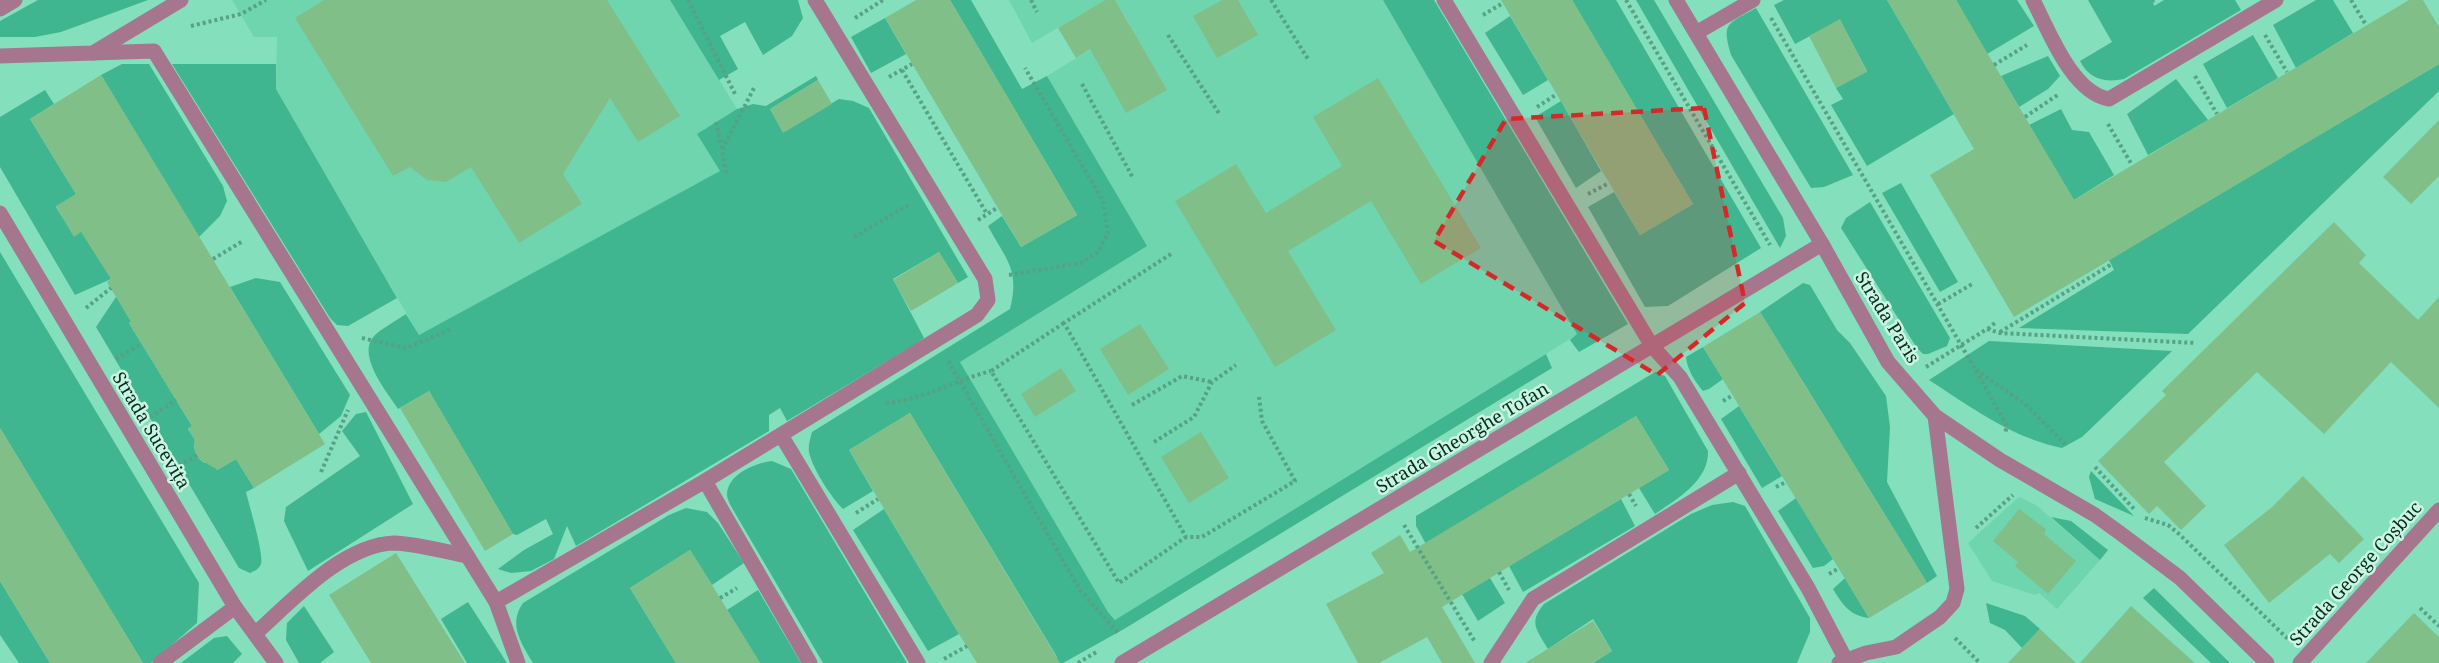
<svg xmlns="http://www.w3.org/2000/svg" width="2439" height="663" font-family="'Noto Serif',serif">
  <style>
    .built { fill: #6fd5af }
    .green { fill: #3fb68f }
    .building { fill: #81bf88 }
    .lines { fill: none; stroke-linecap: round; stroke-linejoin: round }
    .path { stroke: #57a185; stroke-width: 4; stroke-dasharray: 3 3; stroke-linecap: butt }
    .minor { stroke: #a5768e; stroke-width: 15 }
    .marked { fill: #d62828; fill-opacity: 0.2; stroke: #d62828; stroke-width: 4.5; stroke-dasharray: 12 8; stroke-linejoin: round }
    .labels { text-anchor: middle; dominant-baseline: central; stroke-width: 5; stroke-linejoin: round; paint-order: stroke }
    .street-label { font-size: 18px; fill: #042d20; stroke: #caf5e3 }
  </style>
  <rect width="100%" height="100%" fill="#84dfbc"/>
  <!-- built -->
  <g class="built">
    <polygon points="232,0 670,0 737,109 697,134 721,171 419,335 276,89 277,37 254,37"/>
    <polygon points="1009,0 1105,0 1032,43"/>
    <polygon points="1115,0 1383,0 1578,334 1116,620 1108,612 960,362 1146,246 1047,76 1130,25"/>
    <polygon points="2019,497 2036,505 2100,560 2057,609 2039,593 2035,595 1992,581 1968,543"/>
  </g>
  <!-- green -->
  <g class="green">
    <polygon points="38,0 148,0 61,32 35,37 0,37 0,21"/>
    <polygon points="670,0 798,0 803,18 792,36 763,55 745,22 720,36 738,69 719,80"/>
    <path d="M950,0h21l51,89 25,-13 100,170 -187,116 148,250 7,8 431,-266 6,14 -428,261 -61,34h-15l9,-6 -147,-244 -61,37 24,41 -30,18c-12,-12 -28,-37 -33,-53 -3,-8 0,-16 2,-24l198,-123c10,-40 -4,-49 -22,-83l14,-10 19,31 56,-32z"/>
    <polygon points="1383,0 1434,0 1628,324 1579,352 1570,340 1577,334"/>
    <polygon points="1572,0 1616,0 1761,248 1668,306 1645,307 1588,207 1614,192 1640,235 1693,204"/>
    <polygon points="1636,0 1654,0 1783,218 1786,236 1780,248"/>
    <polygon points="1784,0 1887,0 1954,114 1867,166 1831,105 1843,99 1836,88 1867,71 1840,20 1795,44 1774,5"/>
    <polygon points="1956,0 2017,0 2034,26 1987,54"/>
    <path d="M2088,0h65l1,6 10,-6h71l6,10 -117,69c-19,4 -35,0 -44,-18l32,-19z"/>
    <polygon points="2316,0 2333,0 2353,33 2296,68 2273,25"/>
    <path d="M1756,8l97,167 -29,12 -13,1 -80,-133c-10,-33 -3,-31 25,-47z"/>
    <polygon points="1510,16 1548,80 1523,95 1485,33"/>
    <polygon points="885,18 906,54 871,73 851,37"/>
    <polygon points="2253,35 2278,78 2227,108 2203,64"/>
    <polygon points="2048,56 2060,76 2048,89 2019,107 2001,76"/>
    <polygon points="122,64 149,64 223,186 227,201 220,216 199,237 101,75"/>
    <polygon points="172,64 276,64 276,89 397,298 348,326 337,325 330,318"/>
    <polygon points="2439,64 2439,91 2188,334 2019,328 2114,270 2109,260"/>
    <path d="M816,76l2,4 -48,29 13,23 56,-33 14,2 16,7 99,169 -10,6 -19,-31 -46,27 31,59 -8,6 -129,77 -7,-13 -11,7v16l-193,115 -9,-20 -13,33 -23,12 -20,2 -13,-4 26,-19 29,-16 -7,-15 -29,16 -4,-1 -84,-143 -31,18c-11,-17 -43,-55 -23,-74 9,-8 21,-14 31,-21l13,21 301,-164 -23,-37 40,-25 16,-5 13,2z"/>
    <polygon points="2176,79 2208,120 2148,155 2127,114"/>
    <polygon points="45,90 54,104 30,119 76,194 56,207 74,236 94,224 111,279 75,295 0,167 0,117"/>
    <polygon points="1561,101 1601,171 1576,188 1535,117"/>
    <polygon points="2061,109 2072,130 2089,132 2114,175 2074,200 2029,125"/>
    <polygon points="1901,183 1958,282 1940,292 1882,193"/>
    <polygon points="1870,202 1950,338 1947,346 1928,354 1923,354 1917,348 1841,228 1846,218"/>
    <polygon points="0,252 199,583 197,623 151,663 143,663 0,428"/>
    <polygon points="256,278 280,282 350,395 341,416 319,434 230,287"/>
    <polygon points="1803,283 1810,285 1837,330 1850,343 1886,396 1890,427 1887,482 1937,576 1927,583 1760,312"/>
    <path d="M116,297l31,15 -18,11 63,103 -4,3 9,14 -3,2c1,10 4,14 11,18l6,-3 6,10 19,-11 18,29 -8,4c3,13 18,62 15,72 -2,5 -6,7 -11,9l-11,-5 -143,-241z"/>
    <path d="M1989,341l183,10 -90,86 -20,11c-50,-10 -91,-41 -133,-68z"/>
    <path d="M1703,347l20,32 -14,10 -6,2c-8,-9 -16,-22 -17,-34z"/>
    <path d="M1655,372l10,4 43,75c1,30 -31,48 -53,63l-16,-26 30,-18 -33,-54 -210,128 -10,-18v-10z"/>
    <polygon points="1739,406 1782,476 1762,488 1721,419"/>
    <polygon points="366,412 413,504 308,571 284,521 286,507 360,456 342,431 356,414"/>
    <path d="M772,461l19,8 116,194h-84l-91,-155c-2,-4 -5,-9 -5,-14 1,-20 28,-31 45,-33z"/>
    <polygon points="2091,471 2134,516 2095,499 2089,477"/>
    <polygon points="1796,498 1833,559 1824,566 1813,568 1778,511"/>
    <polygon points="1621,499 1635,526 1523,592 1509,566"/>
    <path d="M1733,502l12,4 65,112v14l-13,31h-204l19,-12 -19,-32 -45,30c-11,-19 -20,-26 -4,-45l147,-90 21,-9z"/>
    <path d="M686,508l21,4 11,11 26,40 -32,22 -22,-35 -60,38 46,75h-143c-12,-20 -25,-39 -10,-60l146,-88z"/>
    <polygon points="884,509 959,634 928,651 853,530"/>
    <polygon points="2051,517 2071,521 2108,550 2100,560"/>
    <polygon points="1490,578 1505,603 1478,621 1462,594"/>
    <path d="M1845,578l24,40c-19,-2 -27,-14 -36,-29z"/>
    <polygon points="0,581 50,663 19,663 0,635"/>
    <polygon points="2154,588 2230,663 2211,663 2143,598"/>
    <polygon points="758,590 801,663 760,663 727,610"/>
    <polygon points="468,602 507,663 467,663 441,619"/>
    <polygon points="1986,603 2025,616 2040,629 2022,648 2005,630 1990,623"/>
    <polygon points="304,606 334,652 320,663 299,663 286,640 287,623"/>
    <polygon points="227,636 242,654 233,663 181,663 214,638"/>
  </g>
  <!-- building -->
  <g class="building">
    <polygon points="324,0 607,0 680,116 638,142 610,98 563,174 582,204 519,243 471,167 446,182 427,180 410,167 393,176 295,18"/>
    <polygon points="916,0 950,0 1077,215 1021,247 885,18"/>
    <polygon points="1105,0 1115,0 1167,90 1126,113 1090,49 1076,58 1058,28"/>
    <polygon points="1222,0 1238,0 1258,35 1217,58 1193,16"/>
    <polygon points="1501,0 1572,0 1693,204 1640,235"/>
    <polygon points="1887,0 1956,0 2074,200 2409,0 2423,0 2439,27 2439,64 2014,317 1930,175 1974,149"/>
    <polygon points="1840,19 1867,72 1836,88 1809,36"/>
    <polygon points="101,75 325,444 254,488 236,459 218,470 199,459 195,452 194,439 188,428 192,426 129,323 131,322 107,282 111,279 81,232 74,237 56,206 76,194 30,119"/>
    <polygon points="1378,78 1481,248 1421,284 1371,201 1288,251 1336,330 1275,367 1175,201 1236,164 1266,213 1342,166 1313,117"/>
    <polygon points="818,80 832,104 783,133 770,109"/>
    <polygon points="2439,120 2439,176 2411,204 2383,177"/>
    <polygon points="2334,222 2366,255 2359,263 2418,320 2439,297 2439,408 2391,362 2324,434 2257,372 2164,462 2206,506 2181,530 2157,506 2149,514 2098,461 2166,395 2162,391"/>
    <polygon points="939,252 958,283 911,311 893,280"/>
    <polygon points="1760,312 1927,583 1869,618 1703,347"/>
    <polygon points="1140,324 1169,369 1128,395 1100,349"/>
    <polygon points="1061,368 1076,391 1035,417 1021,394"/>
    <polygon points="429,391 513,534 485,551 400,408"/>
    <polygon points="910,413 1060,663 977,663 959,634 849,450"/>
    <polygon points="1636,416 1669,470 1442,607 1475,663 1442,663 1427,637 1379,663 1358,663 1326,604 1384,573 1371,553 1400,535 1410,552"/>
    <polygon points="0,428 143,663 50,663 0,581"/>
    <polygon points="1201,432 1229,478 1189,503 1161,457"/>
    <polygon points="2303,476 2364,539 2339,563 2330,554 2269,603 2224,545 2271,508"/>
    <polygon points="2019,509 2046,529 2044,534 2076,561 2048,594 2015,566 2018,562 1993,541"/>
    <polygon points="690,550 712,585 760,663 676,663 630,588"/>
    <polygon points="396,553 465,663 371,663 329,595"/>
    <polygon points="2131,606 2195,663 2080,663"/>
    <polygon points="2414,613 2439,637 2439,663 2366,663"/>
    <polygon points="1593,621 1612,651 1593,663 1525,663"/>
    <polygon points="2040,629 2076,663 2008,663"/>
  </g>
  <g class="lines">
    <!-- path -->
    <g class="path">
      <polyline points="688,0 736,96"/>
      <polyline points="1031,0 1037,12"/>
      <polyline points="1271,0 1308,59"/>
      <polyline points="1626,0 1770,245"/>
      <polyline points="2351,0 2366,25"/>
      <polyline points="2153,1 2154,0"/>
      <polyline points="1483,15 1503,3"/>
      <polyline points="855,18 883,0"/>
      <polyline points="1771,18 1975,369 2007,426 2005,433"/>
      <polyline points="191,26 241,14 266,0"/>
      <polyline points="1168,35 1220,115"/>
      <polyline points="2265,35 2287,72"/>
      <polyline points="1994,65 2027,45"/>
      <polyline points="902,70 987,214"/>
      <polyline points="2195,76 2217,114"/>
      <polyline points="889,77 912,64"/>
      <polyline points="1082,84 1133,178"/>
      <polyline points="1537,107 1557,94"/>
      <polyline points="2025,117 2059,94"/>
      <polyline points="716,122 722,149"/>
      <polyline points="2108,124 2132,165"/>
      <polyline points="726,173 722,150 755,86"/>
      <polyline points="1588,194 1609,183"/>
      <polyline points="978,220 997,208"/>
      <polyline points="854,237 910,204"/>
      <polyline points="1171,254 1064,323 1186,537 1202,537 1295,481 1262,421 1259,397"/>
      <polyline points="213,259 243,241"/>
      <polyline points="1009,275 1081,263 1098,252 1108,233 1103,201 1025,68"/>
      <polyline points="1938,304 1974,283"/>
      <polyline points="86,308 111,288"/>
      <polyline points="1064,323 991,371 1119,583 1186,537"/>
      <polyline points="1988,329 1997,321"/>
      <polyline points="2000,332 2112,264"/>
      <polyline points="362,338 406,348 452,329"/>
      <polyline points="116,359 141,344"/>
      <polyline points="948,361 1080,590 1119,634"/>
      <polyline points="1926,367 1987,329 2000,333 2196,343"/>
      <polyline points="1976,370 2024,403 2065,444"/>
      <polyline points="1723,401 1733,395"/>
      <path d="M886,403c37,-3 69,-23 105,-32"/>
      <polyline points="1132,405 1182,376 1212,382"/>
      <polyline points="150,417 176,400"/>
      <polyline points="1154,442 1194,417 1212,382 1236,365"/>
      <polyline points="179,466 197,455"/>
      <polyline points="2095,467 2135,510"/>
      <polyline points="321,472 348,410"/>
      <polyline points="1776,487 1786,482"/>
      <polyline points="1629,494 1636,506"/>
      <polyline points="856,513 878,499"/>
      <polyline points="2145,518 2168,525 2179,534 2289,640"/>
      <polyline points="1404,525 1475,642"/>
      <polyline points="1976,528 2013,495"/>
      <polyline points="1499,572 1509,590"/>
      <polyline points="1829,574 1839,568"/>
      <polyline points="720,598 737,588"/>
      <polyline points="2420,608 2439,626"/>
      <polyline points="1955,638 1980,663"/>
      <polyline points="944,659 967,646"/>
      <polyline points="1078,663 1098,651"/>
    </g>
    <!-- minor -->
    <g class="minor">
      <polyline points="1444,0 1652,346 1680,377 1808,588 1846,660"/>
      <polyline points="1676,0 1822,244 1888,362 1935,416 2000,460 2095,515 2120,533 2180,578 2267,663"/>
      <path d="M2033,0c16,31 39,93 76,99l167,-99"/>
      <polyline points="0,9 15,0"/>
      <polyline points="1696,33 1753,0"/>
      <polyline points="93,53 154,51 496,602 518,663"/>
      <polyline points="0,56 93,53 181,0"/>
      <polyline points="0,213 235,607 276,663"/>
      <polyline points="781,435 918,663"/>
      <polyline points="705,481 810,663"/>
      <polyline points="496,602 705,481 977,315 988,300 985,279 815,0"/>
      <path d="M256,633c36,-32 86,-88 138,-90 18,0 54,9 73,13"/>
      <polyline points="160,663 235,607"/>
      <polyline points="1122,663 1822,244"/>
      <polyline points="1491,663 1533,599 1739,473"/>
      <polyline points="1839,663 1866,653 1896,647 1940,617 1953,603 1957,589 1935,416"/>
      <polyline points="2300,663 2439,510"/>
    </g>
  </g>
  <!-- marked area -->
  <path class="marked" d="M1704,108l41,195 -88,72 -223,-134 72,-122z"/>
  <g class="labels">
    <!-- street labels -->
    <g class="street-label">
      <text transform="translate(1888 317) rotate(58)">Strada Paris</text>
      <text transform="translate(152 430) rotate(59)">Strada Sucevița</text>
      <text transform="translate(1462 437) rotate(-31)">Strada Gheorghe Tofan</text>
      <text transform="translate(2355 573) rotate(-48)">Strada George Coșbuc</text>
    </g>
  </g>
</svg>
